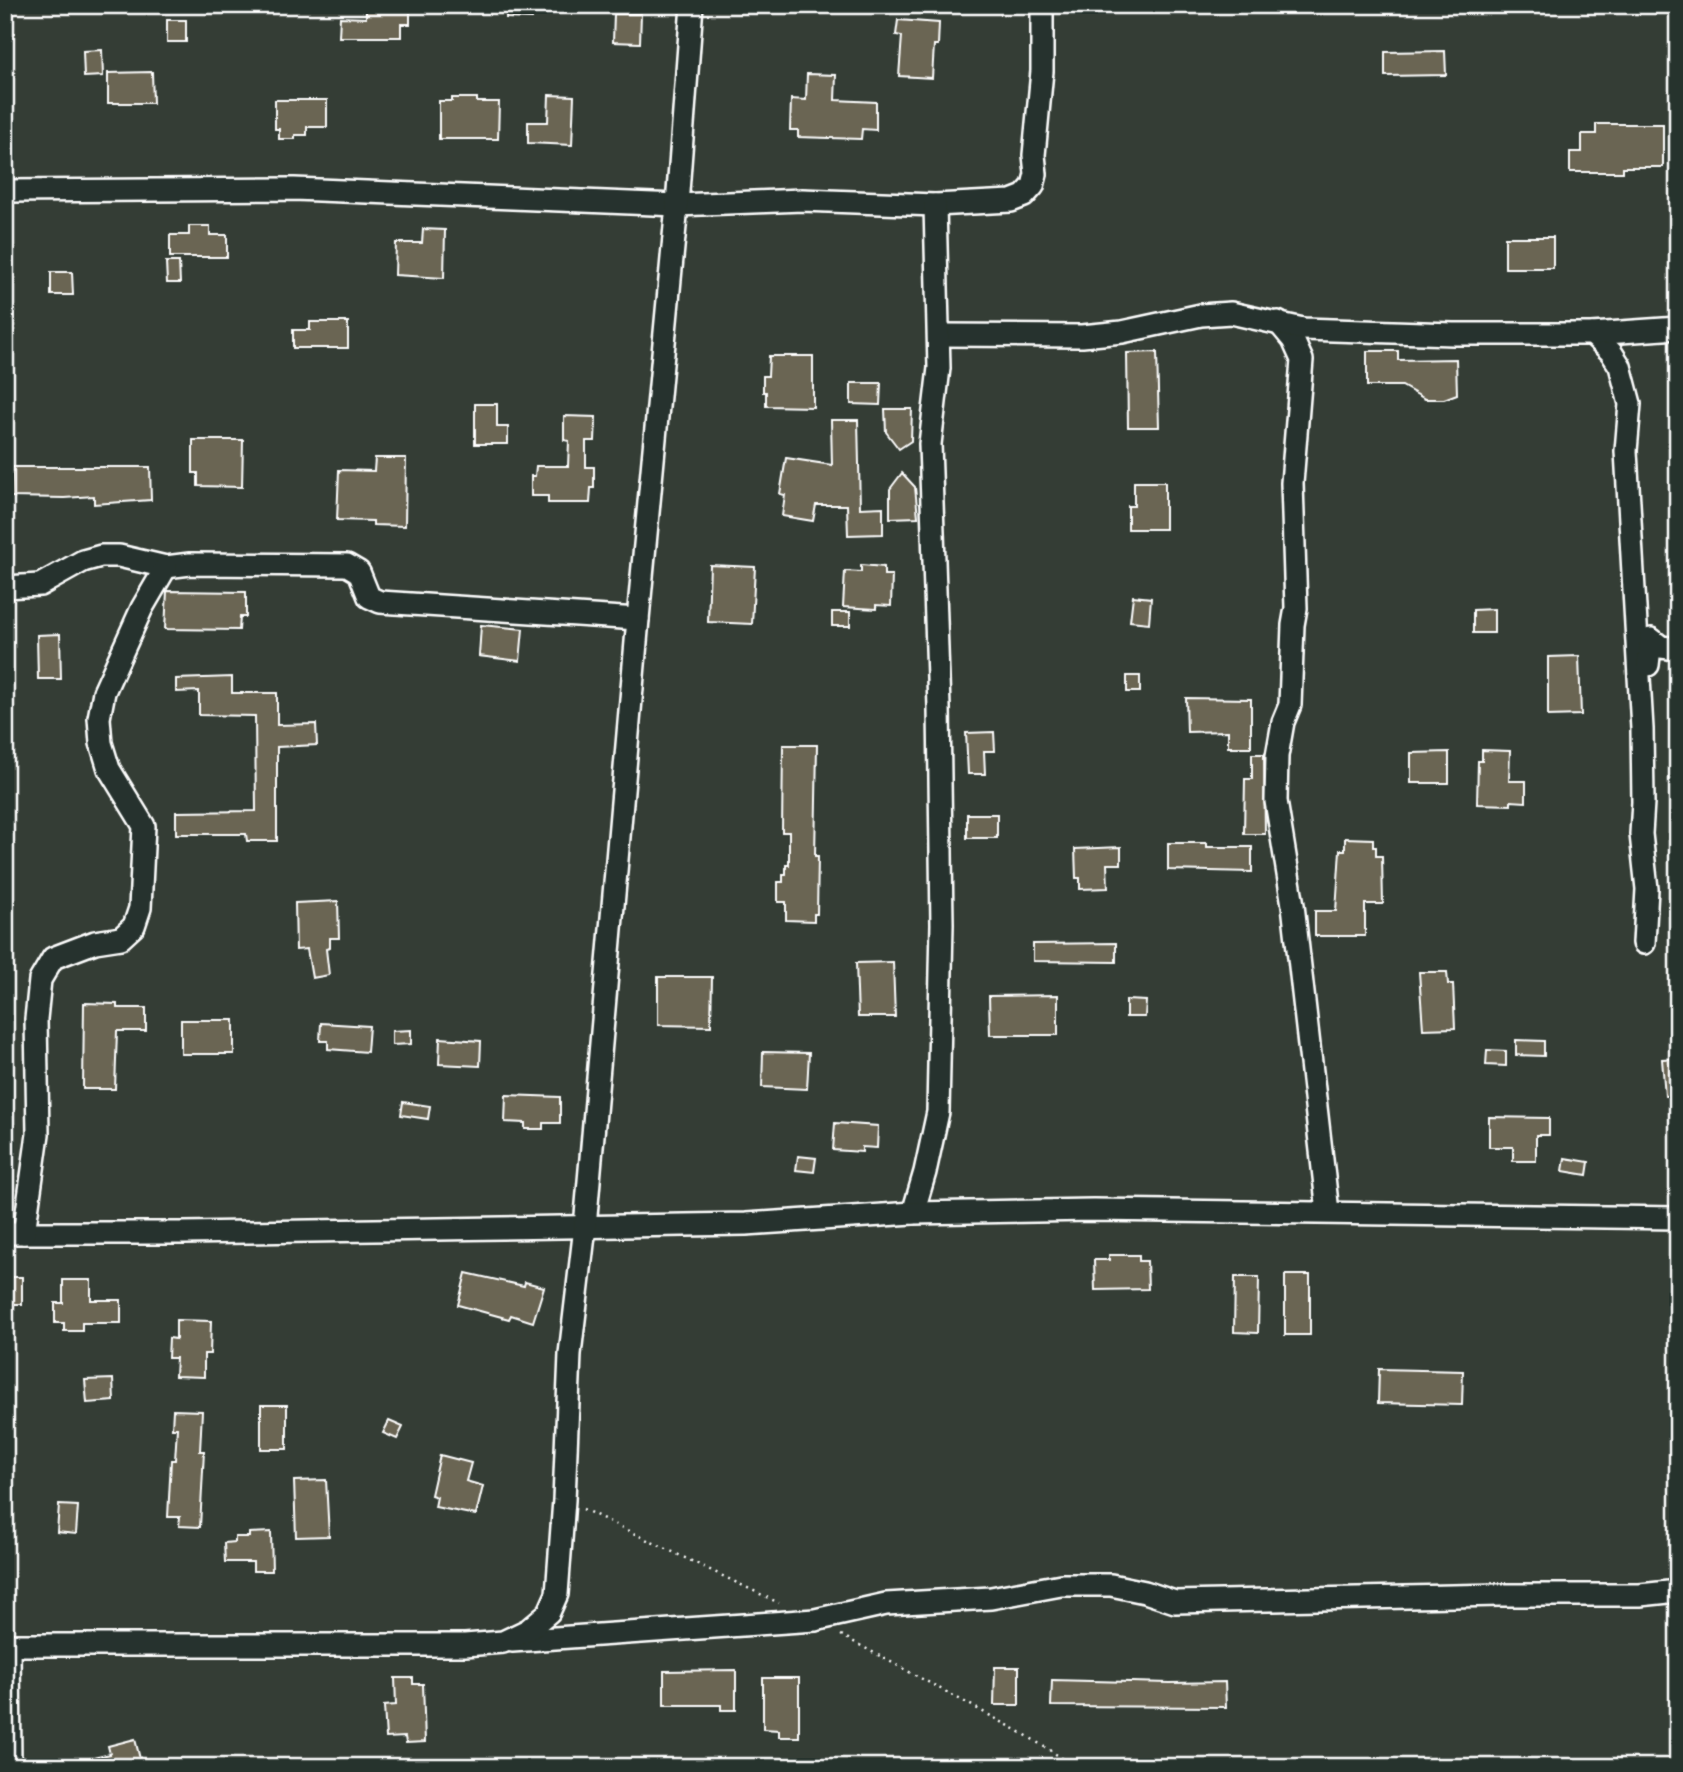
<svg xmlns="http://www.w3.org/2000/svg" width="1683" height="1772" font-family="Sriracha,sans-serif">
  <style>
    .building { fill: #6a6553; stroke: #fff; stroke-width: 2 }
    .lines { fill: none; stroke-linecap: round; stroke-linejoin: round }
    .minor-casing { stroke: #fff; stroke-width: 26 }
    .path { stroke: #fff; stroke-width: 2.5; stroke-dasharray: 2 5; stroke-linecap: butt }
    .minor { stroke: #26332d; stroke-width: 21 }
  </style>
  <rect width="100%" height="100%" fill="#343d35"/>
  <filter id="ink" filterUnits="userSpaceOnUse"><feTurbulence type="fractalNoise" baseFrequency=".0143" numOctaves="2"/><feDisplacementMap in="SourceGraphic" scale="14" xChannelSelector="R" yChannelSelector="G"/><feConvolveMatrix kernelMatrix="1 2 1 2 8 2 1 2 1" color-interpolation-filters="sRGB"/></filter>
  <g filter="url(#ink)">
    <!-- building -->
    <g class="building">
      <polygon points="366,5 410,5 410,24 401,24 401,37 339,37 340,17 366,18"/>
      <polygon points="506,5 533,5 532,19 506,18"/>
      <polygon points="614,14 641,14 640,43 613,42"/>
      <rect x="167" y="20" width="19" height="22"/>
      <polygon points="898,20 939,23 938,45 934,45 932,78 899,76 902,36 896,35"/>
      <polygon points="102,50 103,76 84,77 83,51"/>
      <polygon points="1445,51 1446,75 1385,76 1385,52"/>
      <polygon points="152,72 153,103 108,103 108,73"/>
      <polygon points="807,74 836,75 835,100 876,102 876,130 862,129 861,139 798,137 798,130 790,130 791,99 806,100"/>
      <polygon points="549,95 574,96 572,145 528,143 528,122 548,122"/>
      <polygon points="452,98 477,98 477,102 499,102 498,139 439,139 439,101 452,101"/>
      <polygon points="275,100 327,100 327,127 307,127 307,135 295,135 295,139 279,139 279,129 275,129"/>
      <polygon points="1596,124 1663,124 1663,167 1623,167 1623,172 1570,172 1570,152 1582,152 1582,134 1596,134"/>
      <polygon points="189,226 210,226 210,235 227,235 227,257 170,257 170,235 189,235"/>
      <polygon points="423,229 445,230 444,278 395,275 396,243 422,243"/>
      <rect x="1505" y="237" width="48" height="31"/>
      <polygon points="166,262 179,262 180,283 167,283"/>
      <polygon points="51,272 72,272 73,295 51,295"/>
      <polygon points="310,322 348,322 348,348 293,348 293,330 310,330"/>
      <polygon points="1367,351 1398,351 1398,360 1456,359 1457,394 1444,399 1425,399 1402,386 1367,386"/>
      <polygon points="1157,352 1159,427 1128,427 1127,353"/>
      <polygon points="769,356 813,356 813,407 766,406 766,392 763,392 763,376 768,376"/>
      <polygon points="851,383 881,383 880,405 851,404"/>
      <polygon points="475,404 497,404 497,427 508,427 508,444 475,444"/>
      <polygon points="885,409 912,409 911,441 899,449 886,432"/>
      <polygon points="564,416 596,417 595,441 586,441 586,467 594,467 594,488 591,488 590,503 548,503 548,496 531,496 531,476 535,476 536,466 568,466 569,441 564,440"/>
      <polygon points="831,420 858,420 860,508 883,507 883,534 848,535 847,505 816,505 813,521 782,516 785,495 780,494 786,458 832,465"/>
      <polygon points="193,440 243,440 242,487 198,486 198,473 193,473"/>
      <polygon points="375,458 406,458 405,526 373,525 373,521 337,520 339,470 374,471"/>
      <polygon points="12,467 150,467 151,500 94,504 94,496 64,498 11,497"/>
      <polygon points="902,473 915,487 918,517 890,518 890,489"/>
      <polygon points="1134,482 1165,482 1165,529 1128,529 1128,506 1134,506"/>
      <polygon points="710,565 755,567 752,624 708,622"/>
      <polygon points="861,565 884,567 884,575 892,575 891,606 876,605 876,609 843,607 845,571 861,572"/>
      <polygon points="167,591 246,592 246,617 240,617 239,630 165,629"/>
      <polygon points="1133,596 1151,598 1149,623 1130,621"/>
      <polygon points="1494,609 1494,633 1473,633 1473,610"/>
      <rect x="832" y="612" width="18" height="14"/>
      <polygon points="481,625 523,629 520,661 479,656"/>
      <polygon points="60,634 61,679 38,679 37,635"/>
      <polygon points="1579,656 1581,715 1548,716 1548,657"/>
      <rect x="1127" y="676" width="13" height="16"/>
      <polygon points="232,677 232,693 277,693 277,725 316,724 317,745 277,747 277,841 247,841 246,834 176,834 176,812 256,811 255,716 199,715 199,691 176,692 176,679"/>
      <polygon points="1186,698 1251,699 1251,747 1228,747 1228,731 1187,732"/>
      <polygon points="994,732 995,751 984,751 985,774 968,774 966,733"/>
      <polygon points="783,745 817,745 815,856 818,856 817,914 814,914 814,921 786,920 786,902 778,902 778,882 783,882 783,874 786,874 786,865 789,865 789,832 782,832"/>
      <polygon points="1482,750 1510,751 1509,781 1526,781 1526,802 1511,801 1511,805 1477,804 1478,761 1482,761"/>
      <polygon points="1449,752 1449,783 1411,783 1411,753"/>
      <polygon points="1252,754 1264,754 1265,834 1244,834 1245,779 1252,779"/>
      <rect x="967" y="814" width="30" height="24"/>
      <polygon points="1345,838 1373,839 1373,847 1376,847 1376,856 1382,856 1383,904 1365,904 1365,936 1315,936 1315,911 1336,911 1340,850 1345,850"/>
      <polygon points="1168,843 1207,843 1207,847 1252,847 1252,872 1168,870"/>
      <polygon points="1121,847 1121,864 1107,864 1108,888 1080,889 1080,878 1076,878 1075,849"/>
      <polygon points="338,901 339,938 330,938 330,948 326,949 329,975 312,978 307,949 296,950 295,903"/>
      <polygon points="1116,943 1116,962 1033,961 1033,944"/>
      <polygon points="893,962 895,1017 858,1017 856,963"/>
      <polygon points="1419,972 1447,972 1448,984 1453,984 1455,1028 1423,1029"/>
      <polygon points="658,977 712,977 711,1026 658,1025"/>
      <polygon points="1058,995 1058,1035 990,1035 989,996"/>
      <polygon points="1126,1000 1146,1001 1145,1017 1126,1017"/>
      <polygon points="84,1003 117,1004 117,1008 146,1008 146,1031 117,1031 115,1089 83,1089"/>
      <rect x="181" y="1020" width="53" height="34"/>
      <polygon points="321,1023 369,1026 367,1052 328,1049 328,1041 320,1041"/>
      <polygon points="411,1030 411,1044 392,1045 392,1031"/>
      <polygon points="440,1038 481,1041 480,1066 439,1064"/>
      <polygon points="1516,1040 1544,1041 1544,1056 1516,1055"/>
      <polygon points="1487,1050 1506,1051 1506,1066 1486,1065"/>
      <polygon points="763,1052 809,1053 807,1089 762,1087"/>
      <polygon points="1678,1058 1678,1095 1665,1096 1662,1059"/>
      <polygon points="506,1095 560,1097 560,1123 543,1123 543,1129 525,1129 525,1123 505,1122"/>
      <polygon points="403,1102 430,1106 428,1119 401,1115"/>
      <polygon points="1489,1117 1549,1118 1549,1135 1536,1135 1536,1161 1513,1161 1513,1147 1489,1147"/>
      <polygon points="835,1123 878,1126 877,1148 862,1147 862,1152 833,1150"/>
      <polygon points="798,1156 816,1158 814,1172 796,1170"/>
      <polygon points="1565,1158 1589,1162 1587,1175 1563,1171"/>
      <polygon points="1109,1255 1139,1255 1139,1261 1147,1261 1148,1289 1095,1290 1094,1260 1109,1260"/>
      <polygon points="466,1273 524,1286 525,1282 544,1287 533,1322 511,1315 509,1319 458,1305"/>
      <rect x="1285" y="1275" width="25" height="60"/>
      <rect x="5" y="1277" width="17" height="27"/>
      <polygon points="1235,1277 1259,1277 1258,1333 1234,1332"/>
      <polygon points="63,1280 91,1280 91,1300 121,1300 121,1323 82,1323 82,1331 64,1331 64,1323 55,1323 55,1303 63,1303"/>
      <polygon points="176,1320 211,1321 210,1354 204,1354 204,1377 175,1376 176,1358 168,1358 169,1338 176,1339"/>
      <polygon points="1379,1369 1463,1371 1462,1405 1378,1403"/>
      <polygon points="113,1379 114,1401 87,1403 85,1380"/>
      <rect x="261" y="1405" width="26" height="44"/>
      <polygon points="173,1410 202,1411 200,1451 204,1451 200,1527 179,1526 180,1517 168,1517 171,1460 175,1460 177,1428 172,1428"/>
      <polygon points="389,1421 403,1427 397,1439 383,1433"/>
      <polygon points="440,1455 471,1463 466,1481 483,1486 476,1515 435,1507 437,1497 431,1495"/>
      <polygon points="326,1480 329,1536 296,1537 294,1481"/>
      <polygon points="59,1505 78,1506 76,1534 57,1532"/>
      <polygon points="271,1532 272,1571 253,1571 253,1562 225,1562 224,1543 235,1542 235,1537 249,1537 249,1533"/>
      <polygon points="995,1667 1019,1667 1019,1705 994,1705"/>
      <polygon points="736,1670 736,1710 721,1710 721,1705 664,1705 664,1671"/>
      <polygon points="395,1678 413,1678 413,1684 423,1684 425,1742 406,1743 405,1737 386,1738 384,1706 396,1705"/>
      <polygon points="763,1678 799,1678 799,1737 779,1737 779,1730 763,1729"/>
      <polygon points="1052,1680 1170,1683 1225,1682 1226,1707 1051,1706"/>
      <polygon points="135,1739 142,1767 78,1767 77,1762 110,1754 108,1746"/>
    </g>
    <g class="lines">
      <defs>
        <g id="minor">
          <polyline points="5,191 294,189 677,205 802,200 935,205 1011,201 1024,196 1033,186 1036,174 1034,155 1042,71 1042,5"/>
          <polyline points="1278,322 1293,340 1302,360 1292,483 1296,608 1293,625 1290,705 1283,722 1277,756 1276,801 1293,905 1328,1212"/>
          <polyline points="1592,334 1611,352 1620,366 1630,404 1626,451 1642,729 1643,802 1641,834 1647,889 1644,943"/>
          <polyline points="939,335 1082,336 1122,332 1201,315 1231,313 1303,329 1453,334 1592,334 1678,328"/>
          <polyline points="5,587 40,585 83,561 101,556 119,556 166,567 190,564 347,565 359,572 369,597 380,602 638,619"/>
          <polyline points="1648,665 1651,639 1661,647 1678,649"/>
          <polyline points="913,1213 925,1172 938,1112 942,924 939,707 930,444 939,368 935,205"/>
          <polyline points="5,1233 184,1233 746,1224 913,1213 1093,1210 1678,1218"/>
          <polyline points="24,1233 38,1134 36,1019 40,980 53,958 95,942 121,938 134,926 140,908 144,826 109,769 101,743 99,718 104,692 142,608 166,567"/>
          <polyline points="512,1641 815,1620 886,1604 991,1598 1061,1585 1111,1585 1145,1592 1175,1602 1500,1595 1640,1595 1678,1591"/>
          <polyline points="9,1644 10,1767"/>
          <polyline points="5,1645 465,1645 503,1642 528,1630 549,1612 557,1594 564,1500 570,1354 585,1227 638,619 677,205 692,5"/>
        </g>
      </defs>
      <!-- minor casing -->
      <use href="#minor" class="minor-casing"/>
      <!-- path -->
      <g class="path">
        <polyline points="583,1509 779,1603"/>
        <polyline points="841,1635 1024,1734 1076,1767"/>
      </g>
      <!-- minor -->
      <use href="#minor" class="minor"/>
    </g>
  </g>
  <!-- margin -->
  <rect width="1683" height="1772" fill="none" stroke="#26332d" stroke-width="28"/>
  <rect x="14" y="14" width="1655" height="1744" fill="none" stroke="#fff" stroke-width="2.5" filter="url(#ink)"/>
</svg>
